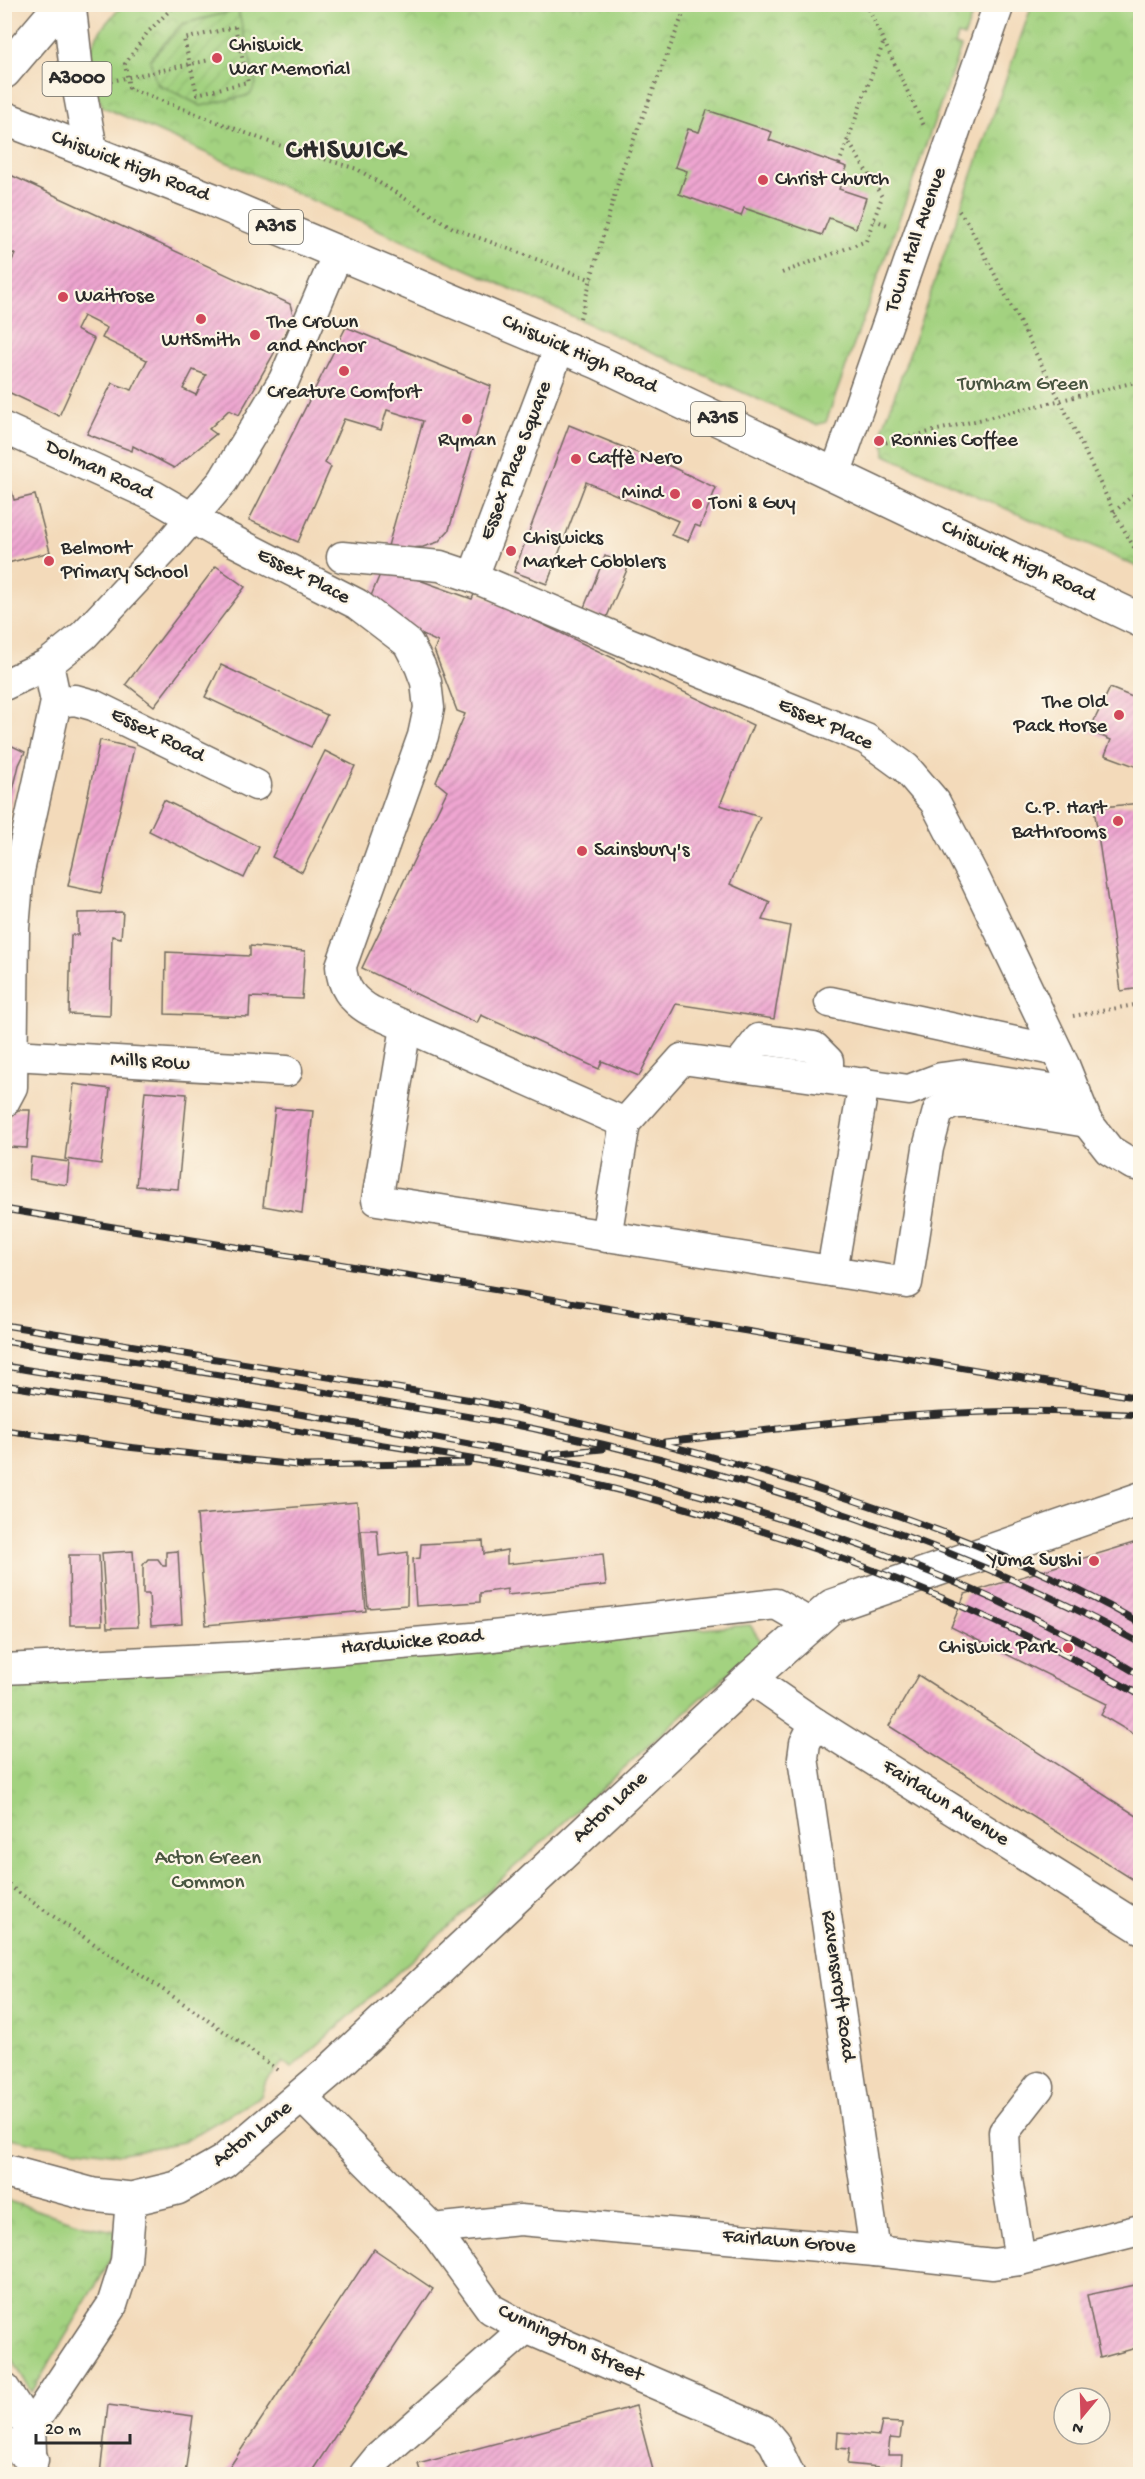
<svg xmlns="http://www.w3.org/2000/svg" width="1145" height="2479" font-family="'Gochi Hand',sans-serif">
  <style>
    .park { fill: url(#park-crowns); stroke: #677e56; stroke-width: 1.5 }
    .garden { fill: url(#garden-furrows); stroke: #677e56; stroke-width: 1.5 }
    .building { fill: url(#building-hatch); fill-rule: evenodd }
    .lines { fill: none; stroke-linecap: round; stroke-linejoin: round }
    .minor-casing { stroke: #71685d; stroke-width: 33 }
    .major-casing { stroke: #71685d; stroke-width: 36 }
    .path { stroke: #71685d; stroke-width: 4; stroke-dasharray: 1.5 4.5; stroke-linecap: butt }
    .minor { stroke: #fff; stroke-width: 30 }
    .major { stroke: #fff; stroke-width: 33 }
    .rail-casing { stroke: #2b2b2b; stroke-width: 7 }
    .rail { stroke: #fcf5e5; stroke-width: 4.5; stroke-dasharray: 14; stroke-linecap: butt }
    .poi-dot { fill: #d1495b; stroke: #fcf5e5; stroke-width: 2 }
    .labels { text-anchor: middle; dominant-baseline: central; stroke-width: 4.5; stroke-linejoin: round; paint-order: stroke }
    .shield { fill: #fcf5e5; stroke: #6a6863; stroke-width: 1.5 }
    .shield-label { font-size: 20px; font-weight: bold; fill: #2b2b2b }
    .poi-label { font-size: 21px; fill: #2b2b2b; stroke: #fcf5e5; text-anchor: start }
    .street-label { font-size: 21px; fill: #2b2b2b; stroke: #fcf5e5 }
    .park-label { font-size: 21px; fill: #495540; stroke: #fcf5e5 }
    .district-label { font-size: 27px; font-weight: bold; letter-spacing: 1.5px; fill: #2b2b2b; stroke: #fcf5e5 }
  </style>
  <defs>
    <pattern id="park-crowns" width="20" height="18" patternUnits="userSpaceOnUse" patternTransform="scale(1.5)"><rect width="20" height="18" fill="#a3d280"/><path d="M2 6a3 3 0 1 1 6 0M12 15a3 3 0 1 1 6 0" fill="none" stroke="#8cb46f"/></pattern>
    <pattern id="garden-furrows" width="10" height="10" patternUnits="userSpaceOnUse" patternTransform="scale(1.5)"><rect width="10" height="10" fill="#a3d280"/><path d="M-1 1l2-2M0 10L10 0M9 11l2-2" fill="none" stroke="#8cb46f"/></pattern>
    <pattern id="building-hatch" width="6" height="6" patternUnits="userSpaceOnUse" patternTransform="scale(1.5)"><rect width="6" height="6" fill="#efa6d1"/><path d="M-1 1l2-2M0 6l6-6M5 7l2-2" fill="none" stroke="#c287aa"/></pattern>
  </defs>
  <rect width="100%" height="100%" fill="#fcf5e5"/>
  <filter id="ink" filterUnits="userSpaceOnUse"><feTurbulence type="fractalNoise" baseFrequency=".0167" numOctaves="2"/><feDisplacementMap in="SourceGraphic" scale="12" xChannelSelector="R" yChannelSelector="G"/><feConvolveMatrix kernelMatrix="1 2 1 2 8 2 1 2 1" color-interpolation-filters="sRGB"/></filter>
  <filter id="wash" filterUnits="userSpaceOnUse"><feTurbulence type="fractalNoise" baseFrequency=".008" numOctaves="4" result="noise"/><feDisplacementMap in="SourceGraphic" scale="24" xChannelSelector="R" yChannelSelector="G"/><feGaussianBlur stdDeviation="1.35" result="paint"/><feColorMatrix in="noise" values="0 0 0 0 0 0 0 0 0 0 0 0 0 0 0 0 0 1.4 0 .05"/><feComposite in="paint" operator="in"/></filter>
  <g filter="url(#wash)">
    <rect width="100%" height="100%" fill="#f3daba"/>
    <!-- park -->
    <g class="park">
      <path d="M123,5h853l-12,32 -6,-2 -3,10 6,2 -135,375 -10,3 -713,-318c-24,-48 -16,-66 20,-102z"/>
      <polygon points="1032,5 1140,5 1140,568 885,455 883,428"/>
      <polygon points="750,1625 762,1643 291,2069 283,2062 266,2081 261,2096 183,2142 118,2154 39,2144 5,2137 5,1681 303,1662"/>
      <polygon points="5,2200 91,2227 117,2231 111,2260 32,2392 5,2348"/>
    </g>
    <!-- garden -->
    <polygon class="garden" points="238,10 256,84 250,95 201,106 156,83 150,59 182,24"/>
    <g id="blocks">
      <!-- building -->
      <g class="building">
        <polygon points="707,110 772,132 769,140 847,167 839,189 866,198 856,228 829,218 822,235 744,208 741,216 679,194 687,171 675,167 688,129 699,132"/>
        <path d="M4,172l286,132 4,14 -55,97 -10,-5 -20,19 7,5 -42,34 -41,-22 -1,5 -45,-17 25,-51 20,7 15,-30 -45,-22 5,-10 -24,-12 -7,14 18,9 -35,77 -55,-26v-113l11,-23 -11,-5zM193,370l13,5 -10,20 -13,-6z"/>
        <polygon points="346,327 491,386 449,530 438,542 423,547 398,549 388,546 423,421 387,410 381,430 344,419 325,463 331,467 298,542 249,520"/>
        <polygon points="569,425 672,467 716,488 700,527 695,525 688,541 671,535 678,521 586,482 547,584 514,572"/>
        <polygon points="12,492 14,500 35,495 50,552 4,564 4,494"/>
        <polygon points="605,556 629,565 606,619 583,610"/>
        <polygon points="216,566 245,587 154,706 126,684"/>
        <polygon points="383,567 472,599 475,592 753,725 720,805 760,817 730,884 770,902 762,920 790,926 774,1019 676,1004 639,1076 602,1061 599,1069 481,1015 477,1023 362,968 447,791 436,782 465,714 457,711 434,650 438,642 410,629 371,596"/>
        <polygon points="221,665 327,715 311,747 205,697"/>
        <polygon points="1110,688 1140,700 1140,768 1105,755 1111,740 1089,731"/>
        <polygon points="100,740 134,748 101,893 68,886"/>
        <polygon points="4,742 25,752 19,765 5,824"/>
        <polygon points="325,751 355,766 302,872 272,857"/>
        <polygon points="164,800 259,847 244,878 149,831"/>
        <polygon points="1140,803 1140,988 1121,991 1094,808"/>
        <polygon points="123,912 121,938 112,936 110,1016 69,1014 71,935 78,935 78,913"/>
        <polygon points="250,946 305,951 302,999 250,997 249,1017 165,1014 166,952 250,956"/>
        <polygon points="74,1084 110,1089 101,1164 65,1159"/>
        <polygon points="145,1091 187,1094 178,1189 136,1186"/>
        <polygon points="275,1108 313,1111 302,1213 263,1206"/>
        <polygon points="11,1110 30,1110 27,1148 9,1147"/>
        <polygon points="31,1157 69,1162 67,1185 29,1179"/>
        <polygon points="357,1502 366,1611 206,1625 197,1515"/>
        <polygon points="361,1530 377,1530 379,1556 408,1552 407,1605 368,1608"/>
        <polygon points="483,1541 484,1554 507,1550 507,1564 603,1554 606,1585 507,1595 507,1589 480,1593 480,1602 416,1606 413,1559 420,1558 421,1544"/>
        <polygon points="1140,1541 1140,1738 1101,1715 1107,1704 951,1627 965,1594"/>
        <polygon points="133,1551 138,1627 107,1628 102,1553"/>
        <polygon points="178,1551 182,1624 151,1626 149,1594 143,1594 143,1565 148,1559 158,1559 163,1566 166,1566 166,1552"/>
        <polygon points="69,1555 99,1555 102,1625 70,1625"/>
        <polygon points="918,1675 1140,1818 1140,1884 889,1726"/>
        <polygon points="374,2249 433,2289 310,2474 225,2474"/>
        <polygon points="1140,2284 1140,2347 1100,2358 1087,2295"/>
        <polygon points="108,2405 193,2416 185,2474 100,2474"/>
        <polygon points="636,2406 654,2474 421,2474 418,2464"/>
        <polygon points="882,2422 902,2423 900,2439 890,2438 888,2455 902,2455 901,2469 847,2464 849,2449 837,2448 838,2432 879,2436"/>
      </g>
    </g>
  </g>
  <g filter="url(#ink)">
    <use href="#blocks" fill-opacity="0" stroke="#71685d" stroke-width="1.5"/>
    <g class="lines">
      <defs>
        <g id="minor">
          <path d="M4,428l150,68 64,37 139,71 51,39 12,23 6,16 3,26 -6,28 -82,230c1,22 12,35 30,45l254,112"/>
          <polyline points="835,475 999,4"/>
          <polyline points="342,557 440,566 473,577 626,642 866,739 906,768 935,802 976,881 1064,1065 1087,1122 1109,1150 1132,1164 1140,1166"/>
          <polyline points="473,577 560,346"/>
          <polyline points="4,685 48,664 84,635 172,541 223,481 284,380 338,253"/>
          <polyline points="56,702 75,700 93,705 256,785"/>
          <polyline points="830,1002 1057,1051"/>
          <polyline points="406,1027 377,1200 907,1283 928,1148 938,1111 953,1103 973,1103 1087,1122"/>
          <polyline points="13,1055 287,1071"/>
          <polyline points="739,1065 759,1039 814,1047 828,1061 828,1078"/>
          <polyline points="4,1102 12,1087 14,928 19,871 56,702 48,664"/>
          <polyline points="606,1237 625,1123 682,1059 909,1090 941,1078 964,1075 1076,1093"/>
          <polyline points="832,1271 864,1083"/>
          <polyline points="4,1669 249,1657 484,1637 776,1604 812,1625"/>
          <polyline points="750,1678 815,1723 1140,1928"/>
          <polyline points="815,1723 805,1743 803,1758 875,2251"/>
          <polyline points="302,2097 433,2229 491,2309 526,2328 763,2430 774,2443 789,2474"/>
          <polyline points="433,2229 520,2220 875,2251 993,2264 1020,2260 1140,2230"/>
          <polyline points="1020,2260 1006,2173 1004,2132 1039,2087"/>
          <polyline points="4,2388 30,2428 32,2474"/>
          <polyline points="30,2428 112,2305 126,2261 131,2199"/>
          <polyline points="4,2442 12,2445 33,2460"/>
          <polyline points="365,2474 378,2458 526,2328"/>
        </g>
        <g id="major">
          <polyline points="69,4 77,76 91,152"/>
          <polyline points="4,72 62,4"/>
          <polyline points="4,118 213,200 600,363 1140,620"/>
          <polyline points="4,2171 93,2195 131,2199 177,2188 223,2162 330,2071 750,1678 832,1606 1140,1499"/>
        </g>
      </defs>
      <!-- minor casing -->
      <use href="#minor" class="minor-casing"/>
      <!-- major casing -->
      <use href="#major" class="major-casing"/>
      <!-- path -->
      <g class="path">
        <polyline points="176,4 147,33 125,64 129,88 272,143 357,169 453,228 592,280"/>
        <polyline points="866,4 924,126"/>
        <path d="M905,4c10,7 21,7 31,0"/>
        <polygon points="235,27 248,82 197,94 184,39"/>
        <polyline points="111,81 210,60"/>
        <polyline points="839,164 883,44"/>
        <polyline points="959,211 968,223 1060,400 1114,512 1140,558"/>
        <polyline points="874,220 890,226"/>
        <polyline points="782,273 866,241 882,197 847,139"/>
        <polyline points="580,318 621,172 687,4"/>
        <polyline points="880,442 884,443 1140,381"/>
        <polyline points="1114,512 1140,489"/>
        <polyline points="1140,513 1135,520 1140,523"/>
        <polyline points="1073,1016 1140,1004"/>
        <path d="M4,1882c91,65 187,123 276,190"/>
      </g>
      <!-- minor -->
      <use href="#minor" class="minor"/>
      <!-- major -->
      <use href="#major" class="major"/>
      <defs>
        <g id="rail">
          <polyline points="4,1209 801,1340 1140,1398"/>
          <path d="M4,1325l474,76c128,26 255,59 378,100 97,33 195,71 284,122"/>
          <path d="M4,1341c137,22 275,42 411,67 43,7 86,13 129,23 200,43 417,113 596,212"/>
          <path d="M4,1366c155,25 310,49 465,78 44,8 90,15 134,25 31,7 62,16 92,25 155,42 307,99 445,181"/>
          <path d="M4,1385c112,18 224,35 336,53 80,13 162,24 241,43 196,46 383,115 559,214"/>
          <polyline points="4,1430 127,1447 306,1466 468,1463"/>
          <path d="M665,1442c107,-12 214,-27 321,-30 52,-2 103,0 154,3"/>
          <polyline points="549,1454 602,1449"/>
        </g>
      </defs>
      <!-- rail casing -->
      <use href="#rail" class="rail-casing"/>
      <!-- rail -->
      <use href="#rail" class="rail"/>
    </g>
  </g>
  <!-- markers -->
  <g class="poi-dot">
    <circle cx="217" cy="58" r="6"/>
    <circle cx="763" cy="180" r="6"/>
    <circle cx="63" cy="297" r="6"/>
    <circle cx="201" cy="319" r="6"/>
    <circle cx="255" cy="335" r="6"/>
    <circle cx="344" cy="371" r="6"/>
    <circle cx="467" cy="419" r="6"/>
    <circle cx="879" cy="441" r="6"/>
    <circle cx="576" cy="459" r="6"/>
    <circle cx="675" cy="494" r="6"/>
    <circle cx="697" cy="504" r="6"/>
    <circle cx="511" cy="551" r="6"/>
    <circle cx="49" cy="561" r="6"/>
    <circle cx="1119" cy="715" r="6"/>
    <circle cx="1118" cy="821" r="6"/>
    <circle cx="582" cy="851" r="6"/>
    <circle cx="1094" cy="1561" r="6"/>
    <circle cx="1068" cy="1648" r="6"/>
  </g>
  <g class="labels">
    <!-- shield labels -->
    <g class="shield">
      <rect x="42.5" y="62" width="69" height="34" rx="4.5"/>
      <rect x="249" y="210" width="54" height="34" rx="4.5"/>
      <rect x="691" y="402" width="54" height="34" rx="4.5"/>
    </g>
    <g class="shield-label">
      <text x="77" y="79">A3000</text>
      <text x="276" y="227">A315</text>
      <text x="718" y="419">A315</text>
    </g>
    <!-- poi labels -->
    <g class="poi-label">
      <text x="229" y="46">Chiswick<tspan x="229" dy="24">War Memorial</tspan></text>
      <text x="775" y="180">Christ Church</text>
      <text x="75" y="297">Waitrose</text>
      <text x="267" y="323">The Crown<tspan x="267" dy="24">and Anchor</tspan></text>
      <text x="201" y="341" text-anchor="middle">WHSmith</text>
      <text x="344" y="393" text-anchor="middle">Creature Comfort</text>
      <text x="467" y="441" text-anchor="middle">Ryman</text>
      <text x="891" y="441">Ronnies Coffee</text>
      <text x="588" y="459">Caffè Nero</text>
      <text x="663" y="494" text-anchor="end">Mind</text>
      <text x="709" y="504">Toni &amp; Guy</text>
      <text x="523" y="539">Chiswicks<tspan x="523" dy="24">Market Cobblers</tspan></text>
      <text x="61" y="549">Belmont<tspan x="61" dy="24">Primary School</tspan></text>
      <text x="1107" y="703" text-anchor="end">The Old<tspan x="1107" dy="24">Pack Horse</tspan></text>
      <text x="1106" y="809" text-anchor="end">C.P. Hart<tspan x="1106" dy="24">Bathrooms</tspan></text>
      <text x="594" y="851">Sainsbury's</text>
      <text x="1082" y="1561" text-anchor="end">Yuma Sushi</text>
      <text x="1056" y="1648" text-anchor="end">Chiswick Park</text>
    </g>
    <!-- street labels -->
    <g class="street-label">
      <text transform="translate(130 167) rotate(21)">Chiswick High Road</text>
      <text transform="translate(917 240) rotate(-71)">Town Hall Avenue</text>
      <text transform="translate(579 355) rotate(24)">Chiswick High Road</text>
      <text transform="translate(517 461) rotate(-69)">Essex Place Square</text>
      <text transform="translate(99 471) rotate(25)">Dolman Road</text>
      <text transform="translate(1018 562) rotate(25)">Chiswick High Road</text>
      <text transform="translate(303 577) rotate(27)">Essex Place</text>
      <text transform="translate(825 725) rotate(24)">Essex Place</text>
      <text transform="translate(157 736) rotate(26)">Essex Road</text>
      <text transform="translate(150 1063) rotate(3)">Mills Row</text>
      <text transform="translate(412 1643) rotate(-5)">Hardwicke Road</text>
      <text transform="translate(945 1804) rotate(32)">Fairlawn Avenue</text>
      <text transform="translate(611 1808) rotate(-43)">Acton Lane</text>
      <text transform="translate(837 1986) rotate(82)">Ravenscroft Road</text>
      <text transform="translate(253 2135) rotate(-38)">Acton Lane</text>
      <text transform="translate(789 2243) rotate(5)">Fairlawn Grove</text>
      <text transform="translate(570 2344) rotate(25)">Cunnington Street</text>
    </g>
    <!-- park labels -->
    <g class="park-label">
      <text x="1023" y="385">Turnham Green</text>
      <text x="208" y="1859">Acton Green<tspan x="208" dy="24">Common</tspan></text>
    </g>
    <!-- district labels -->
    <g class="district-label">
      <text x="346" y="152">CHISWICK</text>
    </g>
  </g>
  <!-- margin -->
  <rect width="1145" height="2479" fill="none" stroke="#fcf5e5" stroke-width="24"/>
  <!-- north arrow -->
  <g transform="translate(1082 2416) rotate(199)"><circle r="28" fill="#fcf5e5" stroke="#a8a49b" stroke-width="1.5"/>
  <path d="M0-4.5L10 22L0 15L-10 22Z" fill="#d1495b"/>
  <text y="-9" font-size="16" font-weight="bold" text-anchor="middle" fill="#2b2b2b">N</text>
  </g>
  <!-- scale -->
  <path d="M36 2434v9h94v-9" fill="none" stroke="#2b2b2b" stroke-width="3"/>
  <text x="45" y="2434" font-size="18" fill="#2b2b2b" stroke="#fcf5e5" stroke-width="4.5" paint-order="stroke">20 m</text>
</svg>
